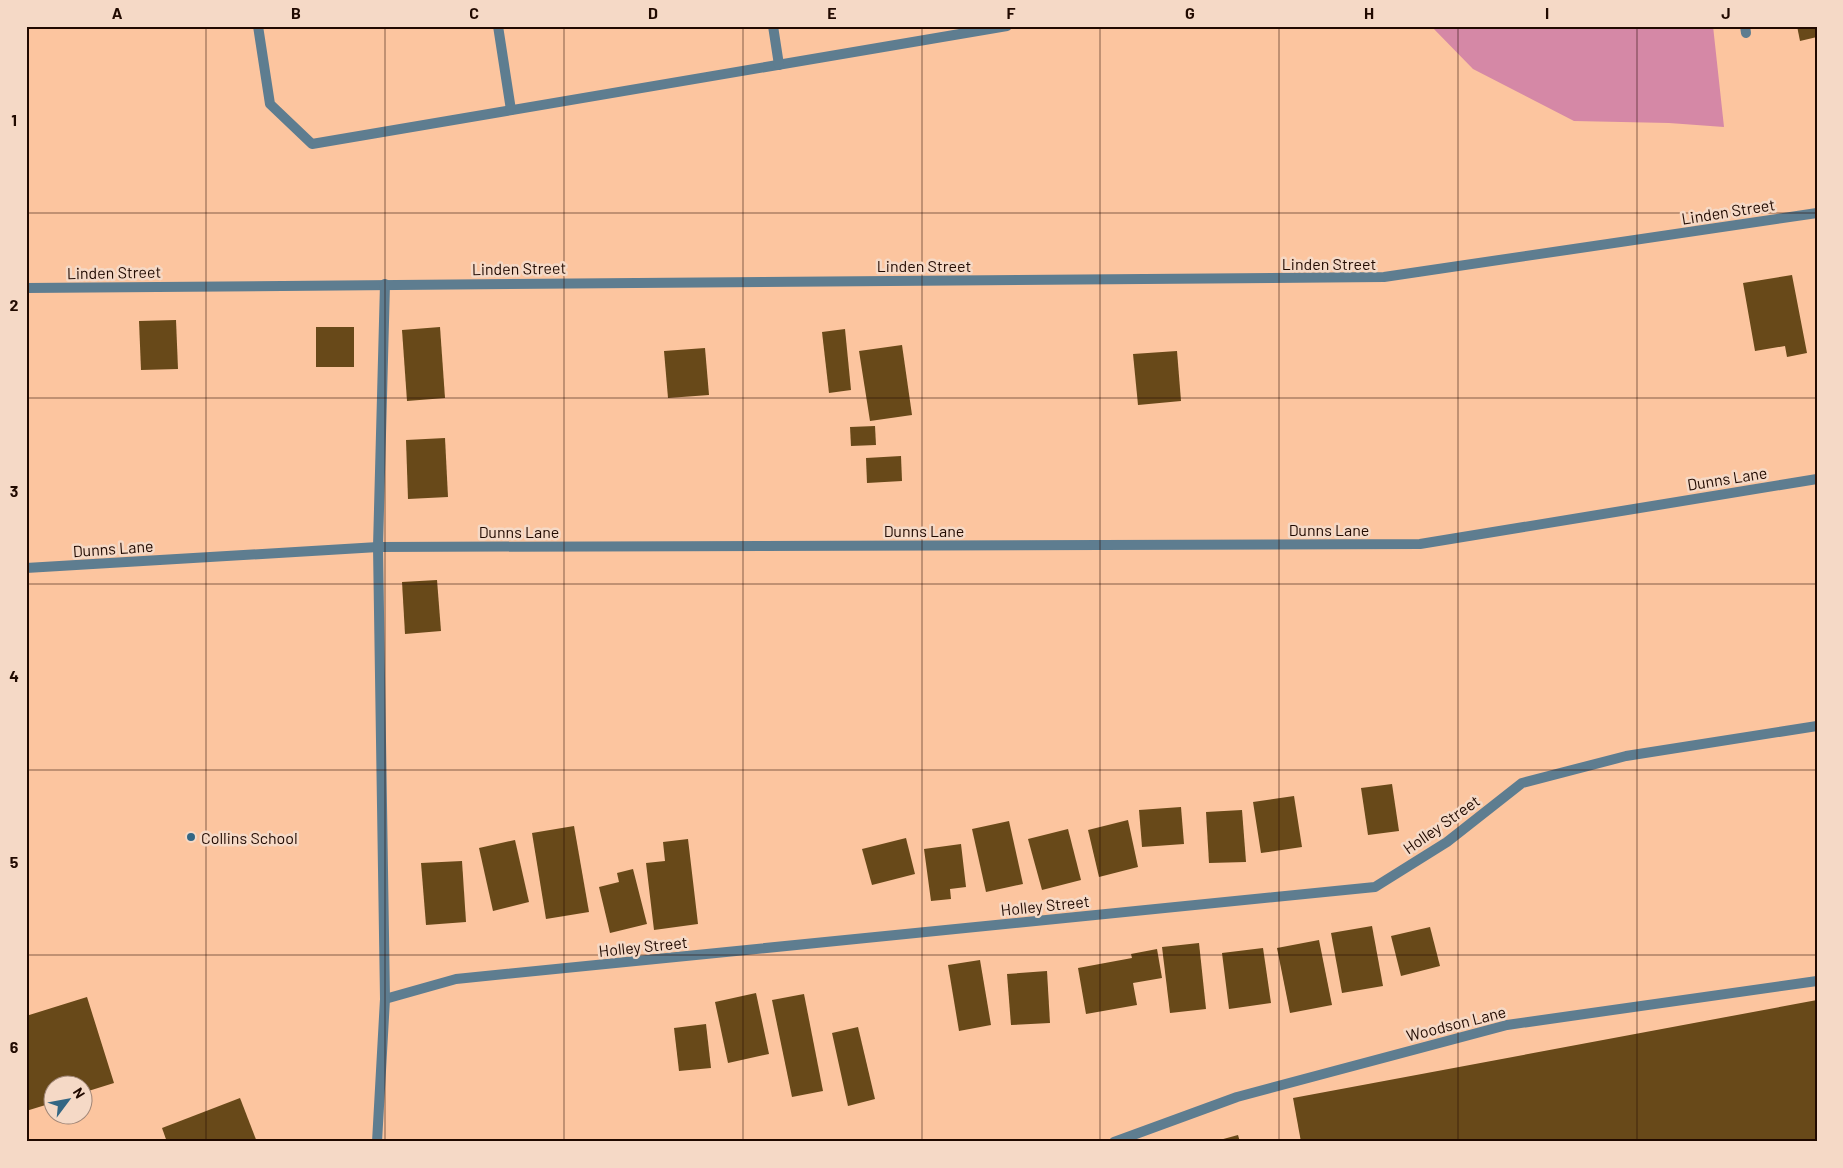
<svg xmlns="http://www.w3.org/2000/svg" width="1843" height="1168" font-family="Barlow,sans-serif">
  <style>
    .green { fill: #d588a6 }
    .building { fill: #684919 }
    .lines { fill: none; stroke-linecap: round; stroke-linejoin: round }
    .service { stroke: #5e7d90; stroke-width: 10 }
    .minor { stroke: #5e7d90; stroke-width: 10 }
    .grid { fill: none; stroke: #210a00; stroke-width: 1; stroke-opacity: 0.55 }
    .poi-dot { fill: #346784; stroke: #f5d9c6; stroke-width: 2 }
    .labels { text-anchor: middle; dominant-baseline: central; stroke-width: 5; stroke-linejoin: round; paint-order: stroke }
    .street-label { font-size: 16px; fill: #210a00; stroke: #f5d9c6 }
    .poi-label { font-size: 16px; fill: #210a00; stroke: #f5d9c6; text-anchor: start }
    .neatline { fill: none; stroke: #210a00; stroke-width: 2 }
    .grid-label { font-size: 16px; text-anchor: middle; font-weight: bold; fill: #210a00 }
  </style>
  <rect width="100%" height="100%" fill="#fcc59f"/>
  <!-- green -->
  <polygon class="green" points="1431,26 1713,26 1724,127 1669,123 1574,121 1473,69"/>
  <!-- building -->
  <g class="building">
    <polygon points="1797,26 1817,26 1817,37 1800,41"/>
    <polygon points="1792,275 1807,353 1787,357 1785,346 1755,351 1743,283"/>
    <polygon points="176,320 178,369 141,370 139,321"/>
    <rect x="316" y="327" width="38" height="40"/>
    <polygon points="440,327 445,398 407,401 402,330"/>
    <polygon points="845,329 851,390 829,393 822,332"/>
    <polygon points="902,345 912,415 870,421 859,351"/>
    <polygon points="705,348 709,395 668,398 664,351"/>
    <polygon points="1177,351 1181,401 1138,405 1133,354"/>
    <polygon points="875,426 876,445 851,446 850,427"/>
    <polygon points="445,438 448,497 408,499 406,440"/>
    <polygon points="901,456 902,481 867,483 866,458"/>
    <polygon points="437,580 441,631 405,634 402,582"/>
    <polygon points="1392,784 1399,831 1368,835 1361,788"/>
    <polygon points="1294,796 1302,847 1261,853 1253,802"/>
    <polygon points="1181,807 1184,844 1142,847 1139,810"/>
    <polygon points="1242,810 1246,862 1209,863 1206,812"/>
    <polygon points="1128,820 1138,867 1099,877 1088,830"/>
    <polygon points="1009,821 1023,884 986,892 972,829"/>
    <polygon points="574,826 589,912 546,919 532,833"/>
    <polygon points="1068,829 1081,880 1042,890 1028,839"/>
    <polygon points="906,838 915,874 872,885 862,849"/>
    <polygon points="688,839 698,924 654,930 646,863 665,861 663,842"/>
    <polygon points="515,840 529,902 493,911 479,848"/>
    <polygon points="961,844 966,887 950,889 951,899 931,901 924,849"/>
    <polygon points="462,861 466,922 426,925 421,863"/>
    <polygon points="633,869 647,924 610,933 599,887 619,882 617,873"/>
    <polygon points="1372,926 1383,986 1342,993 1331,933"/>
    <polygon points="1430,927 1440,966 1401,976 1391,936"/>
    <polygon points="1319,940 1332,1005 1290,1013 1277,948"/>
    <polygon points="1199,943 1206,1009 1170,1013 1162,947"/>
    <polygon points="1263,948 1271,1003 1229,1009 1222,953"/>
    <polygon points="1157,949 1162,978 1133,983 1137,1005 1086,1014 1078,968 1132,958 1131,954"/>
    <polygon points="980,960 991,1025 959,1031 948,965"/>
    <polygon points="1047,971 1050,1023 1011,1025 1007,974"/>
    <polygon points="756,993 769,1054 728,1063 715,1002"/>
    <polygon points="804,994 823,1091 792,1097 772,1000"/>
    <polygon points="87,997 114,1083 82,1093 82,1086 52,1086 52,1103 26,1111 26,1016"/>
    <polygon points="1817,1000 1817,1142 1301,1142 1293,1098"/>
    <polygon points="706,1024 711,1068 679,1071 674,1028"/>
    <polygon points="858,1027 875,1099 848,1106 832,1033"/>
    <polygon points="240,1098 257,1142 167,1142 162,1128"/>
    <polygon points="1238,1135 1240,1142 1216,1142 1216,1141"/>
  </g>
  <g class="lines">
    <!-- service -->
    <g class="service">
      <polyline points="258,26 270,104 312,144 1007,26"/>
      <polyline points="498,26 511,110"/>
      <polyline points="773,26 779,65"/>
      <polyline points="1745,26 1746,33"/>
      <polyline points="26,568 378,547 1420,544 1817,479"/>
      <polyline points="1114,1142 1237,1097 1507,1025 1817,981"/>
    </g>
    <!-- minor -->
    <g class="minor">
      <polyline points="26,288 1384,277 1817,213"/>
      <polyline points="385,999 456,979 1375,887 1447,842 1522,783 1626,756 1817,726"/>
      <polyline points="377,1142 385,999 378,547 385,284"/>
    </g>
  </g>
  <!-- grid -->
  <path class="grid" d="M206,26v1116M385,26v1116M564,26v1116M743,26v1116M922,26v1116M1100,26v1116M1279,26v1116M1458,26v1116M1637,26v1116M26,213h1791M26,398h1791M26,584h1791M26,770h1791M26,955h1791"/>
  <!-- markers -->
  <circle class="poi-dot" cx="191" cy="837" r="5"/>
  <g class="labels">
    <!-- street labels -->
    <g class="street-label">
      <text transform="translate(1728 211) rotate(-9)">Linden Street</text>
      <text x="1329" y="263">Linden Street</text>
      <text x="924" y="265">Linden Street</text>
      <text transform="translate(519 268) rotate(-1)">Linden Street</text>
      <text transform="translate(114 272) rotate(-1)">Linden Street</text>
      <text transform="translate(1727 478) rotate(-9)">Dunns Lane</text>
      <text x="1329" y="529">Dunns Lane</text>
      <text x="924" y="530">Dunns Lane</text>
      <text x="519" y="531">Dunns Lane</text>
      <text transform="translate(113 548) rotate(-4)">Dunns Lane</text>
      <text transform="translate(1441 824) rotate(-35)">Holley Street</text>
      <text transform="translate(1045 905) rotate(-6)">Holley Street</text>
      <text transform="translate(643 946) rotate(-6)">Holley Street</text>
      <text transform="translate(1456 1023) rotate(-14)">Woodson Lane</text>
    </g>
    <!-- poi labels -->
    <g class="poi-label">
      <text x="201" y="837">Collins School</text>
    </g>
  </g>
  <!-- border -->
  <rect width="1843" height="1168" fill="none" stroke="#f5d9c6" stroke-width="55"/>
  <!-- north arrow -->
  <g transform="translate(68 1100) rotate(58)"><circle r="24" fill="#f5d9c6" stroke="#a08677"/>
  <path d="M0-4L9 19L0 12L-9 19Z" fill="#346784"/>
  <text y="-8" font-size="14" font-weight="bold" text-anchor="middle" fill="#210a00">N</text>
  </g>
  <rect x="28" y="28" width="1788" height="1112" class="neatline"/>
  <g class="grid-label">
    <text x="117" y="19">A</text>
    <text x="296" y="19">B</text>
    <text x="474" y="19">C</text>
    <text x="653" y="19">D</text>
    <text x="832" y="19">E</text>
    <text x="1011" y="19">F</text>
    <text x="1190" y="19">G</text>
    <text x="1369" y="19">H</text>
    <text x="1547" y="19">I</text>
    <text x="1726" y="19">J</text>
    <text x="14" y="126">1</text>
    <text x="14" y="311">2</text>
    <text x="14" y="497">3</text>
    <text x="14" y="682">4</text>
    <text x="14" y="868">5</text>
    <text x="14" y="1053">6</text>
  </g>
</svg>
